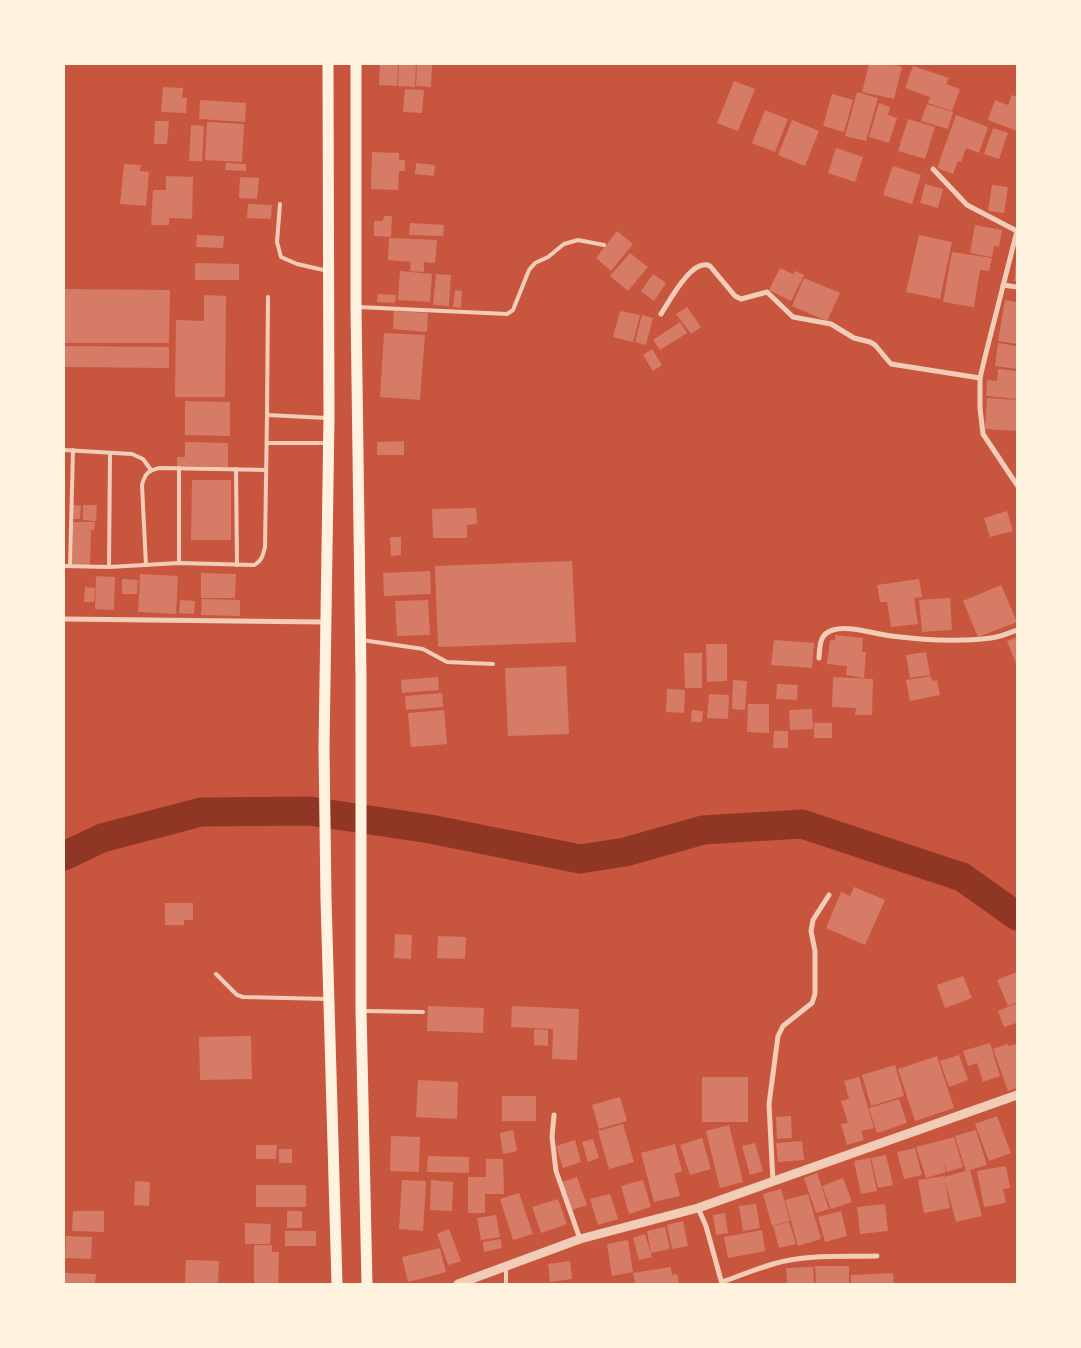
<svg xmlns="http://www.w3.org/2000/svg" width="1081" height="1348" font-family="'Roboto Condensed',sans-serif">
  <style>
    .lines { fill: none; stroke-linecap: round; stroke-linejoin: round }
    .river { stroke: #8f3625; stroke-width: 29 }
    .building { fill: #d67c66 }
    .service { stroke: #f1ccb7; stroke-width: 4 }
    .minor { stroke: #f1ccb7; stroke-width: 5 }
    .tertiary { stroke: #f1ccb7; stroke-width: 9 }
    .trunk { stroke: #fff3e0; stroke-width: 11 }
  </style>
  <rect width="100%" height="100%" fill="#c8553d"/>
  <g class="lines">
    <!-- river -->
    <polyline class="river" points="64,856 102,838 201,812 309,811 430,829 580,859 625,852 703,830 802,824 962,877 1017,916"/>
  </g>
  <!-- building -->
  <g class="building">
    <polygon points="380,64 398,64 397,86 379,85"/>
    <polygon points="399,64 416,64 415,87 398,86"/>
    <polygon points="417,64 432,65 431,87 416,86"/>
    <polygon points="869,64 891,64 902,67 894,99 862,92"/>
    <polygon points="913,66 949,78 946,84 960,89 952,111 928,103 930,97 905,88"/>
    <polygon points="734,81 755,89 738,131 717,123"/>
    <polygon points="163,87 183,88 182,98 187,98 186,113 161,112"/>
    <polygon points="405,89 424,90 422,113 403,112"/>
    <polygon points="857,92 878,98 866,141 845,136"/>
    <polygon points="832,94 853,100 844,132 823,126"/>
    <polygon points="1012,95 1017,97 1017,131 988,120 995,100 1008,105"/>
    <polygon points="200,100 246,103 245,122 199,119"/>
    <polygon points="879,103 890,107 888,115 897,118 889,143 869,137"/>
    <polygon points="927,104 953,112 948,129 921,121"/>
    <polygon points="765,110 788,119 775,152 752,143"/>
    <polygon points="956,115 988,127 979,153 966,148 961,162 958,161 953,174 937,168"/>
    <polygon points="908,119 935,127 925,159 898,151"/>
    <polygon points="792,120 819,131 805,166 778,155"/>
    <polygon points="155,121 169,121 167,144 154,144"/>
    <polygon points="207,122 244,124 242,162 205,160"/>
    <polygon points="191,125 204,126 202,161 189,161"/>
    <polygon points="993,128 1008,133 999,159 984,154"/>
    <polygon points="836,148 863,157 855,182 828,173"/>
    <polygon points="372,152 399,153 399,160 405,160 405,171 399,171 398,190 371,189"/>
    <polygon points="226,163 246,164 246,171 225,170"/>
    <polygon points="416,163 435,165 434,176 415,174"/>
    <polygon points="124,164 141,165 140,171 149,172 146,206 120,204"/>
    <polygon points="893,166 921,175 912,204 883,195"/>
    <polygon points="166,176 193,177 192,219 169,218 169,225 151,225 153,190 166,190"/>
    <polygon points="240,177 259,178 257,199 239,198"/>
    <polygon points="925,184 943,189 938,208 920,203"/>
    <polygon points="992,185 1008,187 1004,213 988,211"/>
    <polygon points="248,204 272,205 271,219 247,218"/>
    <polygon points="384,216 392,216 391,237 374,236 374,221 383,221"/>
    <polygon points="410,223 444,225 443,236 409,235"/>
    <polygon points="975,225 1002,230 999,247 994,246 992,257 970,253"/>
    <polygon points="617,231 633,244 611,271 596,258"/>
    <polygon points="197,235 224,236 223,248 196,247"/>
    <polygon points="919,235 952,242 940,299 906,292"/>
    <polygon points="389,238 437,240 435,263 424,262 424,272 410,271 411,262 388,260"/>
    <polygon points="952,252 992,258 989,271 980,270 974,307 943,302"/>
    <polygon points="630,253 648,267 628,291 610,276"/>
    <polygon points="1016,262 1017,262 1017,281 1014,281"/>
    <polygon points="195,263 239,264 239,280 195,280"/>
    <polygon points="780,268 793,274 795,271 804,275 791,301 769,290"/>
    <polygon points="400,271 432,274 430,302 398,300"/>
    <polygon points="436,274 451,275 449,306 433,305"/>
    <polygon points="653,274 666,283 654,301 641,291"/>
    <polygon points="804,278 840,293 827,321 792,306"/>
    <polygon points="64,289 170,290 169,343 64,343"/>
    <polygon points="455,290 462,291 461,308 453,307"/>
    <polygon points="378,294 396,295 395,303 377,302"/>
    <polygon points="204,295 226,296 225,397 175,397 176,320 204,321"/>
    <polygon points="1005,300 1017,302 1017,344 998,341"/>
    <polygon points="687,307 701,327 691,334 676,314"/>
    <polygon points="394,311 428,313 427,332 393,329"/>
    <polygon points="620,311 640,315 633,342 613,337"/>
    <polygon points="642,315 653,318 646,345 635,342"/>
    <polygon points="680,322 687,333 660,350 653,340"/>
    <polygon points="384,333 425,335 420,400 380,397"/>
    <polygon points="998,343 1017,346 1017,369 995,366"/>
    <polygon points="64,346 169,347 169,368 64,367"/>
    <polygon points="652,349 662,365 653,371 643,355"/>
    <polygon points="998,369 1017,371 1017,399 986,396 987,380 997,381"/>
    <polygon points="987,398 1017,400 1017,431 985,429"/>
    <polygon points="185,401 230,402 230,436 185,435"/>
    <polygon points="404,441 404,455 377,455 377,442"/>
    <polygon points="185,442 228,443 228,467 177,466 177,457 185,457"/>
    <polygon points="192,480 231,480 231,540 191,540"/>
    <polygon points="73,505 81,506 80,519 72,519"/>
    <polygon points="83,505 97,505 96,521 83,520"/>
    <polygon points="476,508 477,524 467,525 467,538 433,538 432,509"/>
    <polygon points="1007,511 1013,531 990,537 984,518"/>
    <polygon points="73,522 95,522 94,530 91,530 90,565 72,564"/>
    <polygon points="390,537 401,537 401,555 391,556"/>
    <polygon points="572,561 576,642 438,647 435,566"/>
    <polygon points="430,571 431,594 384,596 383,573"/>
    <polygon points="201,573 236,574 235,598 201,598"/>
    <polygon points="140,574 178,576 176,614 138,612"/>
    <polygon points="96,576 115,577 114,610 95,609"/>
    <polygon points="122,579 138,580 137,594 122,594"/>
    <polygon points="919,579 922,597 914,598 918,624 891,627 887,602 880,602 877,585"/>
    <polygon points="1001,585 1017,622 978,637 963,601"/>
    <polygon points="85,587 95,588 94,602 84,602"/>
    <polygon points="950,598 952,630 922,632 919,600"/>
    <polygon points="202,599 240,600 240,616 201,615"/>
    <polygon points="180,600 195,601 194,614 179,613"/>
    <polygon points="428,600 430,635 397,636 395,601"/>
    <polygon points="835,635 863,638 862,652 866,652 864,678 846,675 847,666 827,664 830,640 835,640"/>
    <polygon points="1017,637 1017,666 1007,641"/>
    <polygon points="774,640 814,643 812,668 771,665"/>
    <polygon points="706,644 727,644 727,681 707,682"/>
    <polygon points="926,652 930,675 910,678 906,655"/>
    <polygon points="684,653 702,653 702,688 685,688"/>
    <polygon points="566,666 569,734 508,736 505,668"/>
    <polygon points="931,676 932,681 937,680 940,695 910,701 906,680"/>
    <polygon points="438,677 439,690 402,693 401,680"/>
    <polygon points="833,677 873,679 872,715 855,715 856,708 832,707"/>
    <polygon points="733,680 747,681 745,710 732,709"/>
    <polygon points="777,684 798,685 797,700 776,699"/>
    <polygon points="667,689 685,690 684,713 666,712"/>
    <polygon points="442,693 443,707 406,710 405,696"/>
    <polygon points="709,694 729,695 728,719 707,718"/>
    <polygon points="748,704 769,704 769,733 747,732"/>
    <polygon points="812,709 813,729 790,730 789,710"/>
    <polygon points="444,710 447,744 411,747 408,713"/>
    <polygon points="692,710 703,711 702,722 691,722"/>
    <rect x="814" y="723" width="18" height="15"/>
    <polygon points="774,731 788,731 788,748 773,748"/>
    <polygon points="854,887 885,900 865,945 826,928 841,892 850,896"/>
    <polygon points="165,903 193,903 193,920 184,920 184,925 165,925"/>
    <polygon points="395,934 412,935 411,959 394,958"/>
    <polygon points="438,936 466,937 465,959 437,958"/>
    <polygon points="1017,972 1017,1002 1008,1006 997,980"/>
    <polygon points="963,976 972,998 945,1008 937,985"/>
    <polygon points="1017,1003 1017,1026 1016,1023 1004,1027 998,1011"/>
    <polygon points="428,1006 484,1008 483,1033 427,1031"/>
    <polygon points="512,1006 579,1009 577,1060 552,1059 553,1029 511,1027"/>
    <polygon points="534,1029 548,1030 548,1046 534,1045"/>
    <polygon points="251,1036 252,1079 200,1080 199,1037"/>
    <polygon points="990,1043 1000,1076 983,1082 977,1063 968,1066 963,1051"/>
    <polygon points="1008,1044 1009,1046 1017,1044 1017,1088 1008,1091 993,1049"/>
    <polygon points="959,1055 968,1080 949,1087 940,1061"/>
    <polygon points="937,1056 954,1108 915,1121 898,1069"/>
    <polygon points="895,1065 904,1096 871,1106 862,1075"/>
    <rect x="702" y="1077" width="46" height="45"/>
    <polygon points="859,1077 874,1128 861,1131 864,1140 847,1145 841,1124 848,1123 841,1101 849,1099 844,1081"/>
    <polygon points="418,1080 458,1082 457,1119 416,1117"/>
    <rect x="502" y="1096" width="34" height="25"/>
    <polygon points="620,1097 627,1121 599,1129 592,1105"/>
    <polygon points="899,1099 907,1123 877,1133 869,1108"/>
    <polygon points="791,1116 792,1138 777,1139 776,1117"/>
    <polygon points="997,1116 1011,1153 989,1161 975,1124"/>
    <polygon points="623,1124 634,1162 609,1169 598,1131"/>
    <polygon points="729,1125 743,1182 720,1188 706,1131"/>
    <polygon points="513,1130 517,1151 503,1154 500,1133"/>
    <polygon points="976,1130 987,1165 970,1170 982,1216 956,1222 944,1177 966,1171 955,1136"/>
    <polygon points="391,1136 420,1137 419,1172 390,1171"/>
    <polygon points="954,1137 963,1167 947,1172 943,1159 946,1172 926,1178 916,1147"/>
    <polygon points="702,1138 711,1169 690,1175 680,1145"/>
    <polygon points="593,1139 599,1158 588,1162 582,1142"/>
    <polygon points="575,1140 581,1162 563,1168 556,1146"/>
    <polygon points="802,1141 804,1160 778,1162 776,1143"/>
    <polygon points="755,1143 763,1171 750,1175 742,1146"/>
    <polygon points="675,1144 682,1171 674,1174 680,1196 654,1202 641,1153"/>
    <polygon points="256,1145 277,1145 276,1159 256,1159"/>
    <polygon points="915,1148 922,1175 904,1179 897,1152"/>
    <rect x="279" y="1149" width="13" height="14"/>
    <polygon points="886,1155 893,1185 878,1188 871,1158"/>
    <polygon points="428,1156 469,1157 469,1173 427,1172"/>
    <polygon points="870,1158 877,1191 861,1194 854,1161"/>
    <polygon points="486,1159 503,1159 504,1194 485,1194 485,1213 468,1213 468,1177 486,1177"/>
    <polygon points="1006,1166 1010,1188 1003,1189 1006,1203 984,1207 977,1171"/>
    <polygon points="817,1173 829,1209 816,1213 804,1178"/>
    <polygon points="944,1176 950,1208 924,1213 918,1180"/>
    <polygon points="577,1177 587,1205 572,1210 562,1182"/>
    <polygon points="843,1178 852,1202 831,1209 822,1186"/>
    <polygon points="402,1180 426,1181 423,1231 399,1229"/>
    <polygon points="431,1180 453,1182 452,1211 430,1210"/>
    <polygon points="643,1180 651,1207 629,1214 621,1186"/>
    <polygon points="135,1181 150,1182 149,1206 134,1205"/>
    <rect x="256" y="1185" width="50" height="22"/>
    <polygon points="781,1189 790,1221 772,1226 763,1194"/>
    <polygon points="519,1193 533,1234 513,1240 500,1199"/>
    <polygon points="610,1194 618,1219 598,1225 590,1199"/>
    <polygon points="808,1194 821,1239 798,1246 785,1200"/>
    <polygon points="558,1199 567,1224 541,1233 532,1207"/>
    <polygon points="756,1204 760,1228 743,1231 739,1206"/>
    <polygon points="885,1204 888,1231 860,1234 857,1207"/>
    <polygon points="73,1211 104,1211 104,1232 72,1231"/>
    <rect x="287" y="1211" width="15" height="17"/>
    <polygon points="841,1211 847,1236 825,1242 818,1217"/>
    <polygon points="725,1213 728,1233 716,1235 713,1215"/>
    <polygon points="496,1215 500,1237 481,1240 477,1218"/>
    <polygon points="683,1221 688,1246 672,1249 667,1225"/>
    <polygon points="789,1222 796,1244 779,1248 773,1226"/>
    <polygon points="245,1223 271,1224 270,1244 245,1244"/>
    <polygon points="665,1227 670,1249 651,1253 647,1231"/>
    <polygon points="449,1229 461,1261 448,1265 437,1234"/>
    <polygon points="762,1230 765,1251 728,1258 724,1237"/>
    <rect x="285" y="1231" width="31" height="15"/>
    <polygon points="645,1234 652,1257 639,1260 633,1238"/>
    <polygon points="66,1236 92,1237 91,1259 65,1258"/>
    <polygon points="501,1239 502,1248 484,1252 483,1242"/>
    <polygon points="628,1240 633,1272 612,1276 607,1244"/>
    <polygon points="254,1245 272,1245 272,1252 279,1252 278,1284 254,1284"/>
    <polygon points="440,1248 446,1272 408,1282 402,1257"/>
    <polygon points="186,1260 219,1261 218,1284 185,1283"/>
    <polygon points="570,1261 572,1279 550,1282 548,1264"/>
    <polygon points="815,1266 849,1266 849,1284 816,1284"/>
    <polygon points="671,1267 672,1275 677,1274 679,1284 635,1284 633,1273"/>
    <polygon points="813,1267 814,1284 787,1284 786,1268"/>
    <polygon points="64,1273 96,1274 95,1284 64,1284"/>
    <polygon points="893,1273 894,1284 851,1284 851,1275"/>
  </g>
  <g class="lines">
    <!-- service -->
    <g class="service">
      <polyline points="280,204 277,242 281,257 297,264 328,271"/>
      <polyline points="358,307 507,314 513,310 529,270 535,263 548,257 564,244 578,240 604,245"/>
      <polyline points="267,415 268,297"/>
      <polyline points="267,443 326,443"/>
      <polyline points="64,450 132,454 143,459 151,470"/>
      <polyline points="236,469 237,565"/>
      <polyline points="179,563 179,468"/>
      <path d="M146,565l-4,-80c3,-12 7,-15 18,-17l106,2"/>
      <path d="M64,566l45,1 70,-4 75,2c8,-4 9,-10 11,-18l2,-132 60,3"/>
      <polyline points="70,566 73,450"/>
      <polyline points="109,567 110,453"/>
      <polyline points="362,640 423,649 447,662 493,664"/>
      <polyline points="216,974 237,995 243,997 327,999"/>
      <polyline points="364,1011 423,1012"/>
      <polyline points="506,1267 506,1284"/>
    </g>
    <!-- minor -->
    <g class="minor">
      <polyline points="933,169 967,205 1017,231"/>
      <polyline points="1017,231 986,353 980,378 980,408 983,434 1017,485"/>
      <polyline points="1003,285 1017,287"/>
      <path d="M661,314c8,-12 31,-57 49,-48l25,30 6,3 26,-7 26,25 38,7 23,14 16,4 5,3 16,19 89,14"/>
      <polyline points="64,619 325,622"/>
      <path d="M819,658c1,-12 0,-24 14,-28 16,-5 41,4 58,6 32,4 68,6 100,2 9,-1 18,-5 26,-8"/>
      <polyline points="554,1115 552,1137 556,1171 580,1239"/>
      <polyline points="773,1182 769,1104 778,1036 783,1026 812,1003 815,994 815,951 811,931 813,920 829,895"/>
      <polyline points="698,1208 706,1226 722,1284"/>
      <path d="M722,1282c17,-6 34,-13 51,-18 34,-10 70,-7 104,-8"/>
    </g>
    <!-- tertiary -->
    <polyline class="tertiary" points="458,1284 580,1239 698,1208 1017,1095"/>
    <!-- trunk -->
    <g class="trunk">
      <polyline points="328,64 329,418 324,748 326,899 337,1284"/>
      <polyline points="356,64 356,307 361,676 361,1010 367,1284"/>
    </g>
  </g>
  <!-- border -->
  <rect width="1081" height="1348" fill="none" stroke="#fff3e0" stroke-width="130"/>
</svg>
